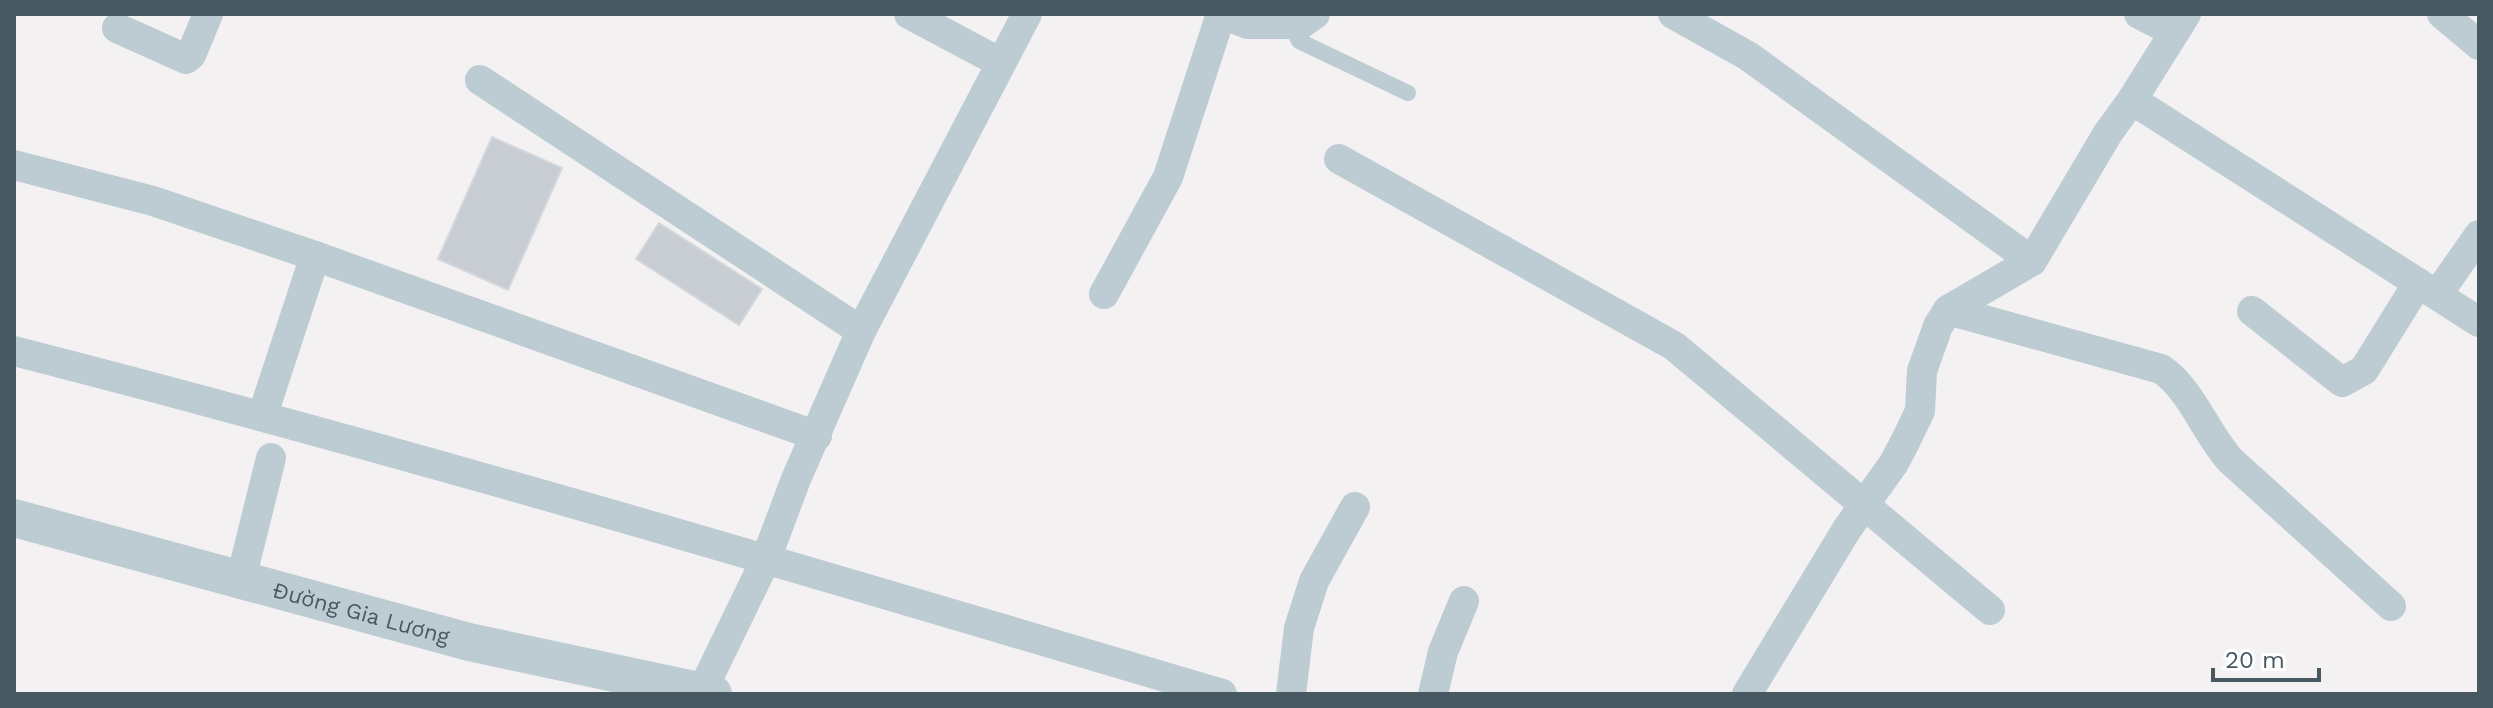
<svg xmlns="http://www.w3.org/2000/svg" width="2493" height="708" font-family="'Work Sans',sans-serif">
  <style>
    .building { fill: #c7cdd2; stroke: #d4d8dd; stroke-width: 2 }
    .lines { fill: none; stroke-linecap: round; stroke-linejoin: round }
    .service { stroke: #bdcbd2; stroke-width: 16 }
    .minor { stroke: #bdcbd2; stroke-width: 30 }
    .tertiary { stroke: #bdcbd2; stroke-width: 38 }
    .labels { text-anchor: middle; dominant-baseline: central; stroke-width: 6; stroke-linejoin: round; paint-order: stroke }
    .street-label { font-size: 22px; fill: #475861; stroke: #fff }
  </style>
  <rect width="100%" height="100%" fill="#f3f1f1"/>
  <!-- building -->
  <g class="building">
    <polygon points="492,137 562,168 508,290 438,259"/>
    <polygon points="659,223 762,289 739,325 636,259"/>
  </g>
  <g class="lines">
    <!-- service -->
    <polyline class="service" points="1290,24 1299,41 1408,93"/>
    <!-- minor -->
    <g class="minor">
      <polyline points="909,14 1001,63"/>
      <polyline points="1222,14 1248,24 1301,24 1315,14"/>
      <polyline points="1673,14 1748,56 2032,261"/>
      <polyline points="2139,14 2174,32"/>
      <polyline points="2442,14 2479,45"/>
      <polyline points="117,28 186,59 191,55 208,14"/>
      <polyline points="480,80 861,331"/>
      <polyline points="2132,100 2479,322"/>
      <polyline points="1339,159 1674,346 1990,610"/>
      <polyline points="14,165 153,201 315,256 817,436"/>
      <polyline points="1104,294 1168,177 1221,14"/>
      <polyline points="2437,295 2479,235"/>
      <path d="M1948,310l213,59c29,19 45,64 69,91l161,146"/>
      <polyline points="2252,311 2342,382 2364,370 2418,283"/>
      <path d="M14,351c406,104 807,224 1208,343"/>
      <polyline points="263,414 315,256"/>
      <polyline points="241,579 271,458"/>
      <polyline points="702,691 766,559 796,479 861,331 1027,14"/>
      <polyline points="1291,694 1299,628 1314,581 1355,507"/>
      <polyline points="1433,694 1443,652 1464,601"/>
      <polyline points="1747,694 1847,529 1894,463 1905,442 1920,411 1922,371 1938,326 1948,310 2032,261 2108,133 2132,100 2186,14"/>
    </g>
    <!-- tertiary -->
    <path class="tertiary" id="s1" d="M14,518l455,124 244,52"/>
  </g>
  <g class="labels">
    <!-- street labels -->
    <g class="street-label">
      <text stroke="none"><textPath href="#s1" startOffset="360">Đường Gia Lương</textPath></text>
    </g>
  </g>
  <!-- border -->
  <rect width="2493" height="708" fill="none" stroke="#475861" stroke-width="32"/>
  <!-- scale -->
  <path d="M2213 668v12h106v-12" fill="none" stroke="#475861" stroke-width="4"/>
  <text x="2225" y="668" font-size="24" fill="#475861" stroke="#ffffff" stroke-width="6" paint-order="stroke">20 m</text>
</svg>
